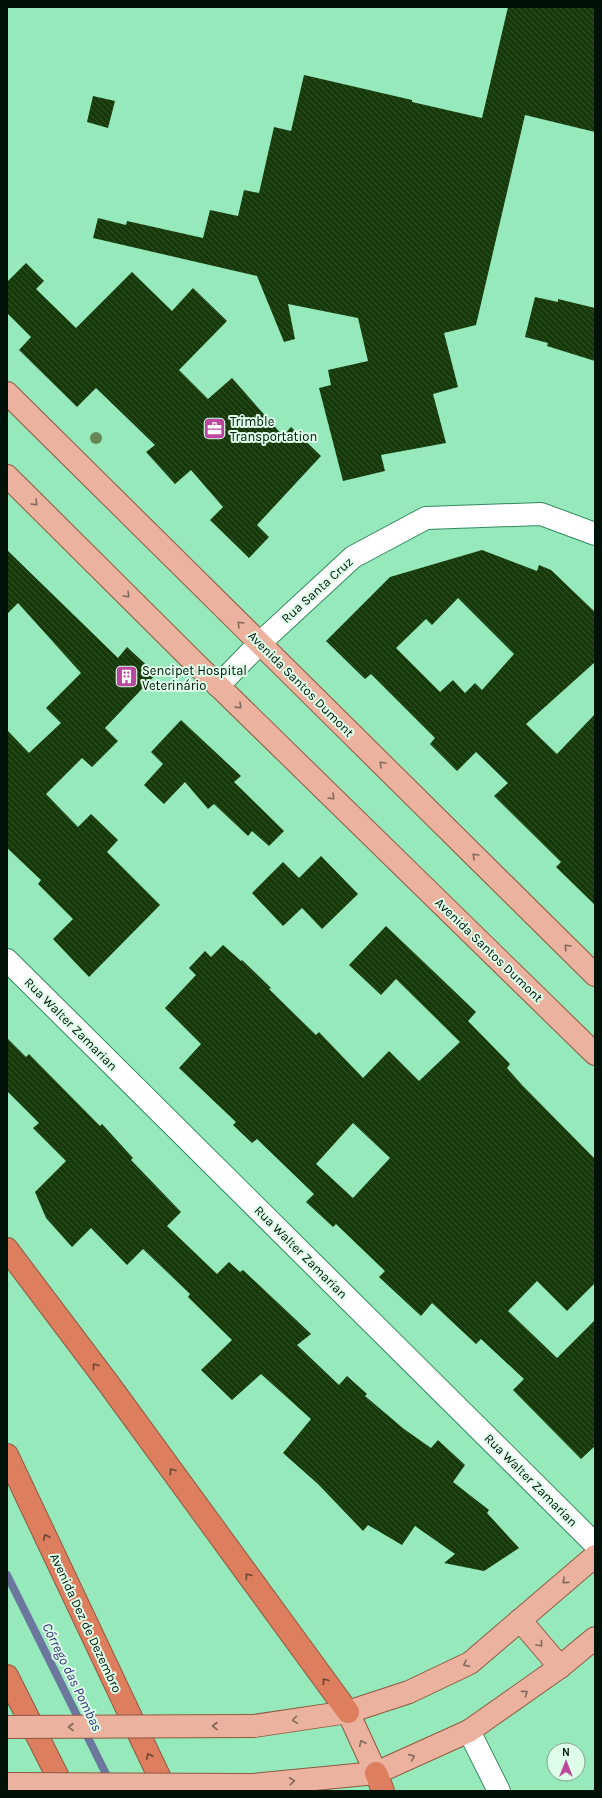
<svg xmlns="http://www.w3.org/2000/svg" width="602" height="1798" font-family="Karla,sans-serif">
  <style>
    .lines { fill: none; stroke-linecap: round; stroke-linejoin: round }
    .stream { stroke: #6c779e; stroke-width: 8 }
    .building { fill: url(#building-back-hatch); fill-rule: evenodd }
    .minor-casing { stroke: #34885f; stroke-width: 24 }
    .major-casing { stroke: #905840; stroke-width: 24 }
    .highway-casing { stroke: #905840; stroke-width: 24 }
    .minor { stroke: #fff; stroke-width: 22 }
    .major { stroke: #ebb29f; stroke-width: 22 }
    .highway { stroke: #dd7e5f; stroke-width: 22 }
    .major-bridge-casing { stroke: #905840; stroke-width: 24; stroke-linecap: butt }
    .major-bridge { stroke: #ebb29f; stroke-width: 22 }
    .tree { fill: #658554 }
    .oneway { stroke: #816a5b }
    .oneway2 { stroke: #6e4833 }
    .labels { text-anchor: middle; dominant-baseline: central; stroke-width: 4; stroke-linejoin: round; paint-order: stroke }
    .poi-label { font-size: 13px; fill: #001207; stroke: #defeea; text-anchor: start }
    .street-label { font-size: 13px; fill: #001207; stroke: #defeea }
    .water-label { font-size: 14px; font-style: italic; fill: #313177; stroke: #defeea }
  </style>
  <defs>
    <pattern id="building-back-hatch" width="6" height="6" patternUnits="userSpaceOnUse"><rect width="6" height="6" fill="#153908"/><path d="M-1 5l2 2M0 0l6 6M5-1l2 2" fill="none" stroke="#34522b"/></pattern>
  </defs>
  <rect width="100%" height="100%" fill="#96e9bb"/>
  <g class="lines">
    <!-- stream -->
    <polyline class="stream" points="7,1575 110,1782"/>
  </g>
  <!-- building -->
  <g class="building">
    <polygon points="508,7 595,7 595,132 525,115 476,325 444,333 458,387 433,394 446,443 381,455 385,471 343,481 319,388 331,385 328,370 368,361 358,318 288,304 295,339 284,342 257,276 93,238 98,218 126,225 127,221 203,238 210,210 238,216 244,190 259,193 274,127 291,131 304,75 412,100 412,102 482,118"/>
    <polygon points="93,96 115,101 108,128 87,122"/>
    <polygon points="26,263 44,281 36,289 76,328 132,272 172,311 193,288 227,321 179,370 208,399 232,378 283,436 291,427 321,456 257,525 269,537 249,558 210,520 223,507 191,470 175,484 146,452 155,445 96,388 77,407 19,350 31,337 7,313 7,282"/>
    <polygon points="535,297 558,302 558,299 595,308 595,361 547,346 548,343 525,337"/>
    <polygon points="7,550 118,658 127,647 156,674 105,728 118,741 92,767 82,758 46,794 78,827 91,814 118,840 107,852 160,905 89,977 53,939 73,919 38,884 41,880 7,848 7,730 29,753 61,723 46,708 81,673 18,603 7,614"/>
    <path d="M482,550l55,21 2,-6 12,5 44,42v50l-69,62 31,30 38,-40v191l-39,-38 5,-5 -67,-66 14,-13 -32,-31 -19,19 -27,-27 5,-6 -64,-64 -6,5 -39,-38 64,-64zM458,598l56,56 -32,36 -7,-7 -10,10 -12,-13 -13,12 -44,-44 30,-29 6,6z"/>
    <polygon points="181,720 241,776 234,782 284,831 269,846 252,831 248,836 214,804 208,809 185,782 164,804 144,785 163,764 151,752"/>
    <polygon points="321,856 358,894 322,929 302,908 283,926 252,893 283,862 299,878"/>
    <path d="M386,926l90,86 -8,9 42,43 -3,4 15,17 73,74v124l-28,28 -30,-30 -29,30 49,47 38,-38v126l-14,13 -68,-69 11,-11 -43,-40 -5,5 -44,-41 -11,13 -42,-39 6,-6 -49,-47 -3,3 -27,-25 8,-8 -57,-55 -5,4 -19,-18 3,-3 -57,-54 22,-24 -36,-36 31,-33 -7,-7 16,-17 6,6 12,-12 18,16 1,-1 29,28 -2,1 47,46 3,-3 44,46 26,-27 30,30 41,-39 -64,-63 -15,16 -32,-30zM353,1123l37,35 -37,40 -37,-34z"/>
    <polygon points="7,1038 26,1057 29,1054 100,1126 102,1124 133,1158 131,1160 181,1212 167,1226 217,1274 229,1262 240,1272 243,1270 311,1334 297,1345 339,1385 347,1376 367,1394 365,1396 404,1429 431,1448 438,1440 465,1465 453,1482 489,1510 487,1513 519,1548 484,1571 444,1563 455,1554 415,1526 402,1545 368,1525 363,1531 318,1484 283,1453 311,1419 261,1374 232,1400 201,1370 232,1340 188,1297 190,1294 143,1249 127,1265 91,1228 72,1247 46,1218 35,1192 66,1161 33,1128 39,1123 7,1091"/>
  </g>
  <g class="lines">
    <defs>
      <g id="minor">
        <polyline points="218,686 260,643 353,557 426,518 541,514 595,534"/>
        <polyline points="7,960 595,1544"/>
        <polyline points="469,1731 499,1791"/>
      </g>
      <g id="major">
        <polyline points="7,393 595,975"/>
        <polyline points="7,476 196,664 595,1054"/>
        <polyline points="520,1620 560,1667"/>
        <polyline points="348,1712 376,1773"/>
        <polyline points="254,1726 348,1712 409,1692 470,1663 595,1556"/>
        <polyline points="253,1785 376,1773 469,1731 560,1667 595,1638"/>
      </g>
      <g id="highway">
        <polyline points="7,1249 108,1383 348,1712"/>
        <polyline points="7,1455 166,1791"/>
        <polyline points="7,1676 65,1791"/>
        <polyline points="376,1773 383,1791"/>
      </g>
    </defs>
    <!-- minor casing -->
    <use href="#minor" class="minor-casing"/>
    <!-- major casing -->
    <use href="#major" class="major-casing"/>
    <!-- highway casing -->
    <use href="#highway" class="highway-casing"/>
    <!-- minor -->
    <use href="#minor" class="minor"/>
    <!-- major -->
    <use href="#major" class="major"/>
    <!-- highway -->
    <use href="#highway" class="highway"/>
    <defs>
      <g id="major-bridge">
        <polyline points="7,1727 254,1726"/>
        <polyline points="7,1784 253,1785"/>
      </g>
    </defs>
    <!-- major-bridge casing -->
    <use href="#major-bridge" class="major-bridge-casing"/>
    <!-- major-bridge -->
    <use href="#major-bridge" class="major-bridge"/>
  </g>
  <!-- trees -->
  <circle class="tree" cx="96" cy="438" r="6"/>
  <!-- one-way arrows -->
  <defs><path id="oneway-chevron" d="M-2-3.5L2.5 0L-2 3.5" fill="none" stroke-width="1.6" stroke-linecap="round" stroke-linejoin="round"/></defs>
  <g class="oneway">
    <use href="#oneway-chevron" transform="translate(35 503) rotate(45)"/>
    <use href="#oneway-chevron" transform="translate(127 595) rotate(45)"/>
    <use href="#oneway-chevron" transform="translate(240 624) rotate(-135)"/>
    <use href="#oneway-chevron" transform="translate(239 706) rotate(44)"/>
    <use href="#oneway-chevron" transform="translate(382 764) rotate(-135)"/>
    <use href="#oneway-chevron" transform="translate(332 797) rotate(44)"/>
    <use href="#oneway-chevron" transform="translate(475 856) rotate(-135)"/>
    <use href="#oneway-chevron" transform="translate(567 947) rotate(-135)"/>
    <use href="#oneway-chevron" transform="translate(565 1581) rotate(139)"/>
    <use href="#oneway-chevron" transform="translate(540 1644) rotate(50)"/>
    <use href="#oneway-chevron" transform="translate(466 1664) rotate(152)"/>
    <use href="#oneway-chevron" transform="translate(525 1693) rotate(-36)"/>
    <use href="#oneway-chevron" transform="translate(295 1720) rotate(172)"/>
    <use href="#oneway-chevron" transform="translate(215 1726) rotate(180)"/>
    <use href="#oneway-chevron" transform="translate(71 1727) rotate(180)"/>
    <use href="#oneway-chevron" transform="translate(362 1743) rotate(-115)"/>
    <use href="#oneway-chevron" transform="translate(412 1757) rotate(-24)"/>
    <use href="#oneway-chevron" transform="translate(292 1781) rotate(-6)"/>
  </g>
  <g class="oneway2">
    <use href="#oneway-chevron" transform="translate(95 1366) rotate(-127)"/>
    <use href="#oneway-chevron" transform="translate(172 1471) rotate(-126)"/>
    <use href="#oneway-chevron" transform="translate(46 1537) rotate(-115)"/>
    <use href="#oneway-chevron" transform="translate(248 1576) rotate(-126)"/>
    <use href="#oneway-chevron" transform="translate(325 1681) rotate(-126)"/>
    <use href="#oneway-chevron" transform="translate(149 1756) rotate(-115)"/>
  </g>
  <!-- icons -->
  <defs>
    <symbol id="office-square" viewBox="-11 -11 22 22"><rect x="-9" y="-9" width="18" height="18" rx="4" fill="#bc479e" stroke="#defeea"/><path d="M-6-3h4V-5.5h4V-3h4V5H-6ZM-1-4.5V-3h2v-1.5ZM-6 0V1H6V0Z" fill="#fff"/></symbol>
    <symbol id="building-square" viewBox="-11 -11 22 22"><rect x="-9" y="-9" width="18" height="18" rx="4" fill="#bc479e" stroke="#defeea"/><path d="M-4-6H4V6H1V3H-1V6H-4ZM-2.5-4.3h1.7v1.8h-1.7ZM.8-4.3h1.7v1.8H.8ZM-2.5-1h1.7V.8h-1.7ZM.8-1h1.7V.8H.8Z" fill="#fff"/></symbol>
  </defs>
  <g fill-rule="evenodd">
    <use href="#office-square" x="202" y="416" width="25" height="25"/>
    <use href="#building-square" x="114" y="664" width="25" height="25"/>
  </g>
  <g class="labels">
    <!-- poi labels -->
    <g class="poi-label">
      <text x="230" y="421">Trimble<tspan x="230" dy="15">Transportation</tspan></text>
      <text x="142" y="670">Sencipet Hospital<tspan x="142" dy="15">Veterinário</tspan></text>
    </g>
    <!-- street labels -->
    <g class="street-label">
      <text transform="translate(317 590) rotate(-42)">Rua Santa Cruz</text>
      <text transform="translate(301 684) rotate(45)">Avenida Santos Dumont</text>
      <text transform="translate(489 950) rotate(44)">Avenida Santos Dumont</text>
      <text transform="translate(71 1024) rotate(45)">Rua Walter Zamarian</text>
      <text transform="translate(301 1252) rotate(45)">Rua Walter Zamarian</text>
      <text transform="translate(531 1480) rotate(45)">Rua Walter Zamarian</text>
      <text transform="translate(86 1623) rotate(65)">Avenida Dez de Dezembro</text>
    </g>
    <!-- water labels -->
    <g class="water-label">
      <text transform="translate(72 1677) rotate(64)">Córrego das Pombas</text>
    </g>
  </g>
  <!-- border -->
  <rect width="602" height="1798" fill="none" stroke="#001207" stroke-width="16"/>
  <!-- north arrow -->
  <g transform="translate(566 1762)"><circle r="19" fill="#defeea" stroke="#85a08f"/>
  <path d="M0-3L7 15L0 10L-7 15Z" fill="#bc479e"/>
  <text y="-6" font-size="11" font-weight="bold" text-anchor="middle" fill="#001207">N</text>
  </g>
</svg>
